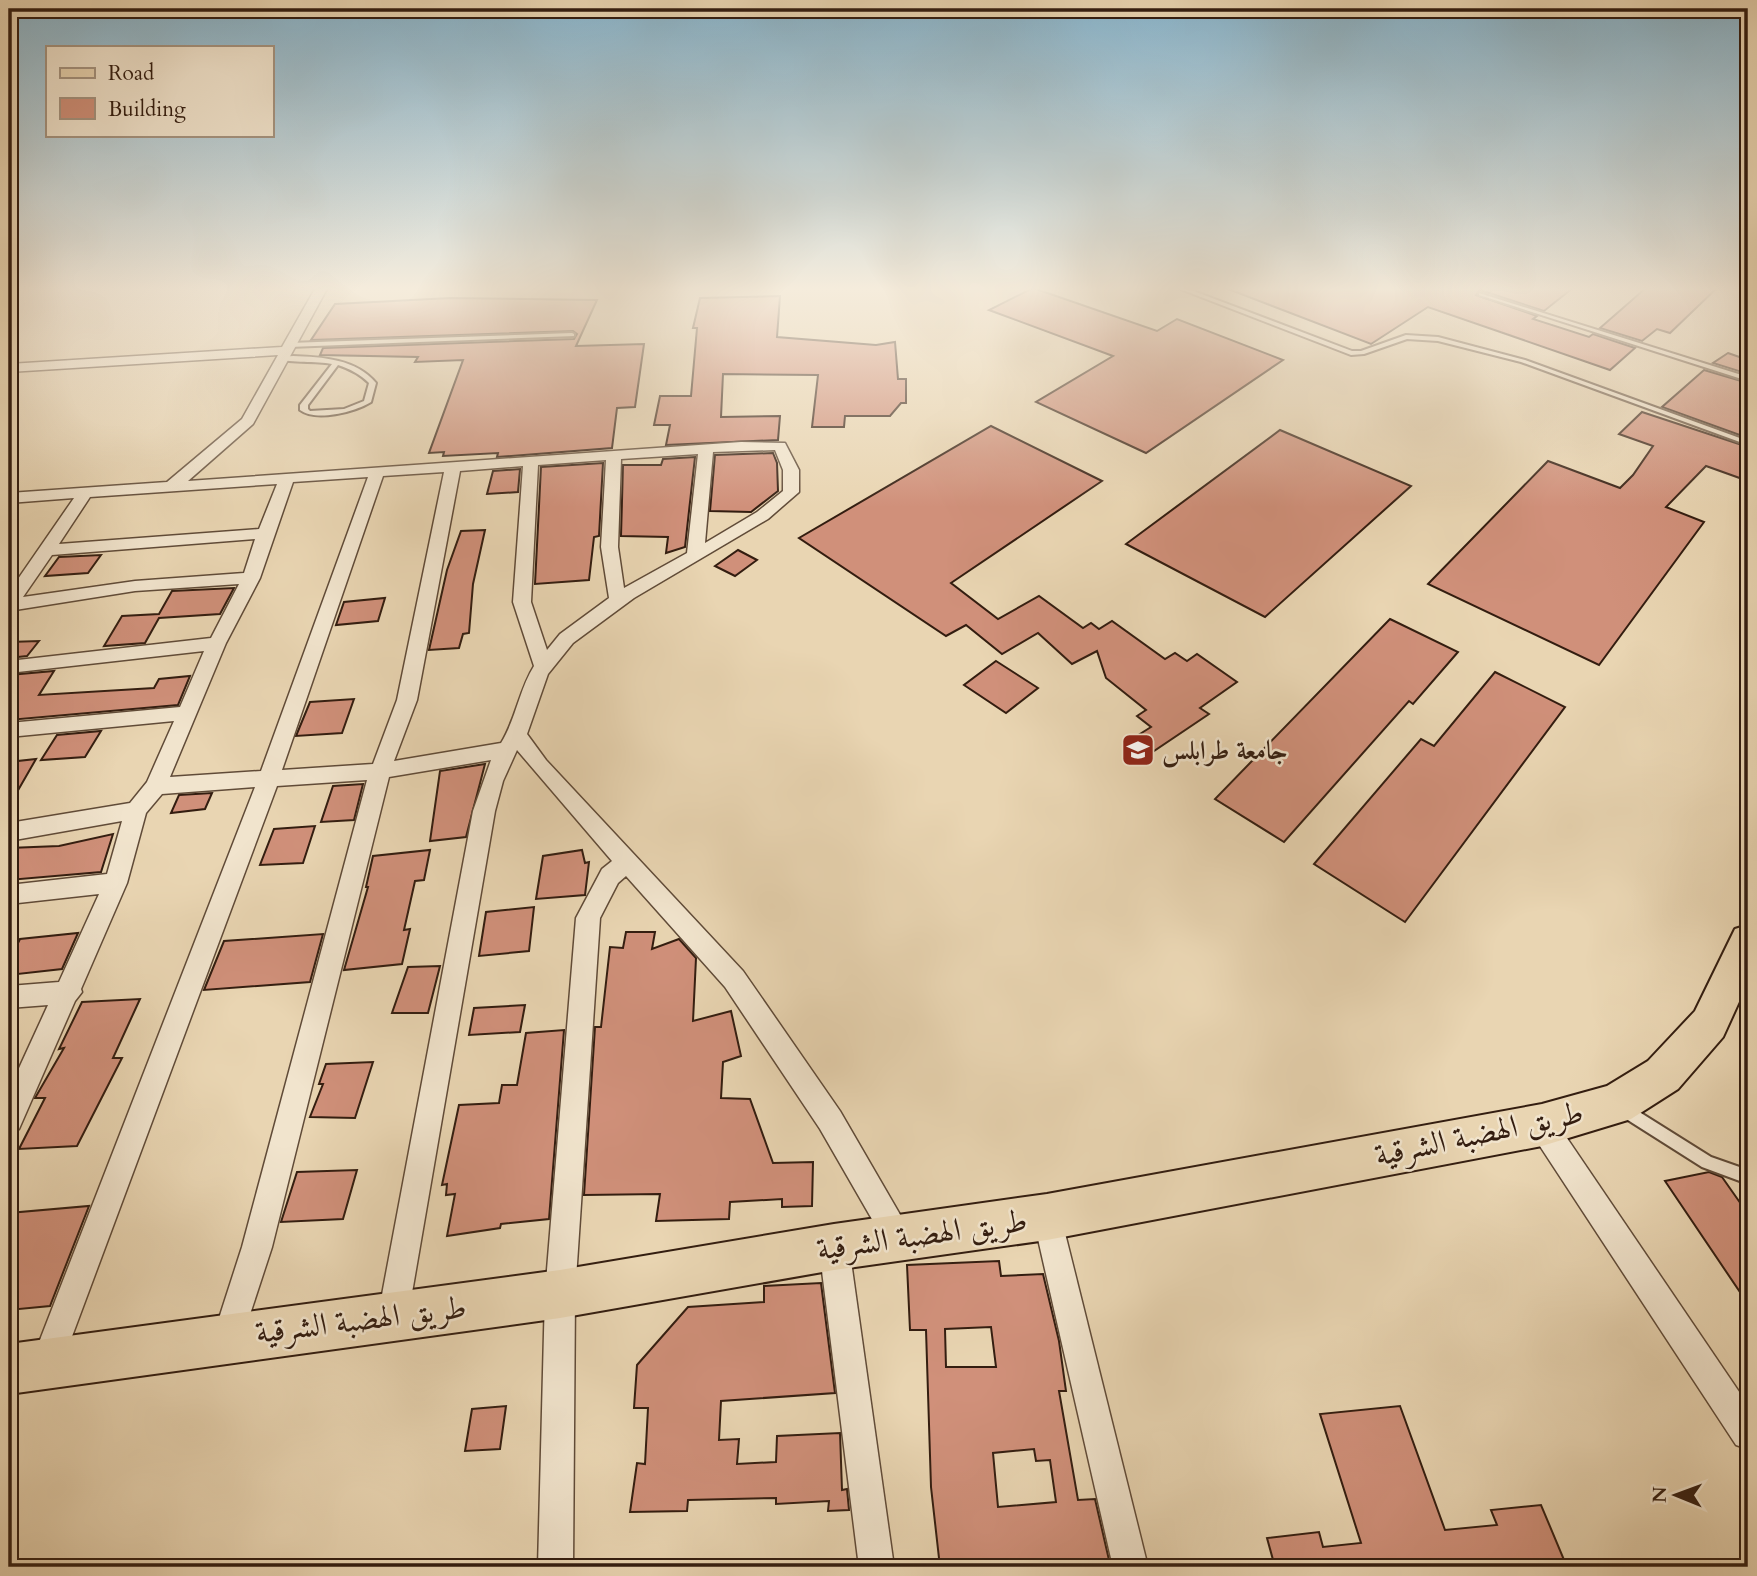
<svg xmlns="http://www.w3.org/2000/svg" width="1757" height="1576" font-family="Cardo,Amiri,serif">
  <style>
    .building { fill: #d0907a; stroke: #331d10; stroke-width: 2; fill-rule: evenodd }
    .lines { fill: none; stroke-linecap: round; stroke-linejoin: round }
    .lane-casing { stroke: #604b38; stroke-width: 4 }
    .street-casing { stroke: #604b38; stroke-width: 3 }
    .primary-casing { stroke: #331d10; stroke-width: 4 }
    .lane { fill: #f1e4cd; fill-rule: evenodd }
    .street { fill: #f1e4cd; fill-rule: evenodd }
    .primary { fill: #e9d5b2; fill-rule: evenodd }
    .labels { text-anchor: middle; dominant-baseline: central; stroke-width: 5; stroke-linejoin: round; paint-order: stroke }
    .poi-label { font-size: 26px; font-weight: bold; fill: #331d10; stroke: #f1e4cd; text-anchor: start }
    .near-street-label { font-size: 32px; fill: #331d10; stroke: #f1e4cd }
  </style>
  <rect width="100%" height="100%" fill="#e9d5b2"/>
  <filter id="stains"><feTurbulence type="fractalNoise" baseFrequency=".00286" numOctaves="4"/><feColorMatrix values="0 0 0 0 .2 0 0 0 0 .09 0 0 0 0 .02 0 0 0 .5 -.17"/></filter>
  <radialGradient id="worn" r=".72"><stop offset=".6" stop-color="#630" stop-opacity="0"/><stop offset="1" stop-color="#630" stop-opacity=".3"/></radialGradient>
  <!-- building -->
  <g class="building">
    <polygon points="1223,287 1574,287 1544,311 1480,290 1476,295 1537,316 1533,319 1589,337 1593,334 1635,348 1610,370 1428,307 1371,344"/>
    <polygon points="1647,287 1718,287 1670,333 1657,329 1642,341 1600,328"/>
    <polygon points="1033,288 1157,331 1177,319 1283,360 1146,453 1036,402 1113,356 989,310"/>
    <polygon points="780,296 777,337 876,345 895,342 898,379 906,379 906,403 901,403 890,416 845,416 844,427 812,427 818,375 723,374 721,417 780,416 778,440 666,445 670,425 654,425 660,396 691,396 697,328 693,328 700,298"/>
    <polygon points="450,298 597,300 576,346 644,344 635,407 617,408 612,448 497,457 498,453 443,456 444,452 429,453 463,360 415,362 418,357 320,355 323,348 574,339 577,334 573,331 311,340 335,304"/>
    <polygon points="1728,353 1748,360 1748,374 1713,363"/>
    <polygon points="1704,370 1748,383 1748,438 1662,407"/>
    <polygon points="1642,412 1748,447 1748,481 1706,466 1666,507 1704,522 1599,665 1428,584 1548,461 1620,488 1633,475 1653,446 1619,434"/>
    <polygon points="991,426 1102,481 951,583 998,619 1039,596 1083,628 1091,623 1099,629 1112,621 1165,659 1175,653 1187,661 1197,654 1237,682 1200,708 1209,714 1151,753 1132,739 1151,727 1137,716 1146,710 1106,678 1097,651 1072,664 1038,633 1002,654 966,625 946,636 799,538"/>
    <polygon points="1280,430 1411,486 1265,617 1126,544"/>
    <polygon points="773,453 777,463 778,491 751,512 710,511 715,455"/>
    <polygon points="695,457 685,547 666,553 668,537 621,536 623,465 661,465 663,459"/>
    <polygon points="603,463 599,536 594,537 589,580 535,584 541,467"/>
    <polygon points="520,469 518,492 487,494 493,471"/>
    <polygon points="485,530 473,584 469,633 463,634 459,648 429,650 447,570 461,531"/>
    <polygon points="738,550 757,560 735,576 715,566"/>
    <polygon points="101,555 88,573 45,576 59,557"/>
    <polygon points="234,588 220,614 159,618 145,643 104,646 122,616 159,614 172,591"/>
    <polygon points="385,598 378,621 336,625 344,602"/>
    <polygon points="1390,619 1458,652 1413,704 1409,701 1284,842 1215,799"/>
    <polygon points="39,641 27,656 9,658 9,642"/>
    <polygon points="996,661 1038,688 1006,713 964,685"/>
    <polygon points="54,671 39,695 154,688 159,679 190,676 178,705 9,720 9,675"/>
    <polygon points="1495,672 1565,707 1405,922 1314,864 1421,739 1434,746"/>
    <polygon points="354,699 342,733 296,736 310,702"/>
    <polygon points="101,731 85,757 41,760 57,735"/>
    <polygon points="36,759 9,806 9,762"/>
    <polygon points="485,764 466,837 430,841 440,771"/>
    <polygon points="363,784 354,820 321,822 333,786"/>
    <polygon points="212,793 205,809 171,813 179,795"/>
    <polygon points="315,826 303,863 260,865 274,829"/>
    <polygon points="113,834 101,872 9,880 9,848 59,846"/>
    <polygon points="430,850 424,880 415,881 404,930 410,929 402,964 344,970 368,887 366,887 373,856"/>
    <polygon points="582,850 585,863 589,862 585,895 536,899 543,856"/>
    <polygon points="534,907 529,951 479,956 486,912"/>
    <polygon points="626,932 655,932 652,949 679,939 696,958 693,1021 731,1011 741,1056 723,1062 721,1098 750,1099 773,1163 813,1162 812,1206 782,1207 782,1199 730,1202 729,1219 656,1221 660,1194 584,1195 595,1027 601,1027 610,947 623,948"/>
    <polygon points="78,933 62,969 9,975 9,961 20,939"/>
    <polygon points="323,934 310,982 204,990 224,941"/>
    <polygon points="440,966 428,1013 392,1013 408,967"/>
    <polygon points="140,999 113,1058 122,1058 77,1146 19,1149 45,1098 35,1098 64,1048 59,1049 82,1002"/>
    <polygon points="525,1005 520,1032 469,1035 474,1008"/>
    <polygon points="564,1030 549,1219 501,1224 500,1228 447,1236 455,1194 446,1195 447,1184 442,1185 459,1105 499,1103 502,1085 517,1085 526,1033"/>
    <polygon points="373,1062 355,1118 310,1117 323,1084 319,1084 326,1064"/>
    <polygon points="357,1170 343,1219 281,1222 297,1172"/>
    <polygon points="1709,1172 1722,1177 1748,1214 1748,1304 1665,1181"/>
    <polygon points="89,1206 50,1306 9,1310 9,1213"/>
    <path d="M999,1261l2,15 42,-2 16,67 7,50h-7l19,109 17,-1 14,61 -87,7h-82l-9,-80 -5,-157h-16l-3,-65zM991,1327l5,40h-50l-1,-38zM1034,1449l2,12 14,-1 6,42 -58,5 -5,-54z"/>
    <polygon points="821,1283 835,1393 721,1401 719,1440 739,1439 737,1464 776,1462 777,1436 840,1433 842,1490 847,1489 849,1510 828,1511 829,1501 776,1504 776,1498 688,1500 687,1511 630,1512 637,1463 645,1464 648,1408 634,1408 637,1365 688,1307 764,1302 764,1286"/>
    <polygon points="506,1406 500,1449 465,1451 472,1409"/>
    <polygon points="1400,1406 1445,1530 1497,1525 1491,1510 1541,1505 1567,1567 1275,1567 1267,1538 1319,1532 1323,1547 1361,1543 1320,1414"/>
  </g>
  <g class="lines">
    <defs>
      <g id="lane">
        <polygon points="1175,287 1183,287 1352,351 1361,351 1406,335 1438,337 1525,360 1748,441 1748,445 1521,362 1438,341 1407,339 1364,354 1351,355"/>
        <polygon points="1479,293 1748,377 1748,381 1479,295"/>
        <polygon points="572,333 574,334 574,336 289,347 286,345 289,343"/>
        <path d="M293,356c30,1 63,3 83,27l-5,19c-16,10 -55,20 -71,8v-5l32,-41c-15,-3 -42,-1 -53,-5l3,-2zM338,365c12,4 22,9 31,18l-5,18 -20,8 -34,2 -2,-2v-4z"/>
        <polygon points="1625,1103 1711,1157 1748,1170 1748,1184 1702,1167 1620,1115 1618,1110 1620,1105"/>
      </g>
      <g id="street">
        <path d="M316,287h12l-75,137 -65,57 553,-39 44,1 14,27v22l-31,27 -134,79 -61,45 -25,31 -21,60 19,26 197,211 97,140 73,126 -5,10 -10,5 -10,-5 -68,-118 -95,-142 -99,-111 -8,7 -18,35 -25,376 -2,273h-35l7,-273 31,-376 26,-49 10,-8 -95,-111 -14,31 -8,30 -87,505 -4,11 -11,4 -11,-4 -4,-11 95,-505 18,-51 -102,17 -117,470 -33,101 -11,4 -11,-4 -4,-11 29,-90 125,-467 -90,6 -219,588 -11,5 -11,-5 -5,-11 224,-576 -93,7 -16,19 -19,70 -46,106 1,3 -7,9 -56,128 -10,4v-43l39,-85 -39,3v-22l50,-4 40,-88 -90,10v-19l98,-11 15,-53 -113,20v-18l121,-20 17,-21 27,-61 -165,16v-14l171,-16 24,-56 -195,22v-12l202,-23 28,-54 -104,7 -126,20v-19l65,-94 -65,5v-10l158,-11 75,-63 36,-64 -269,17v-8l273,-17zM775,450l8,20v21l-26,21 -52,31 8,-91zM698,454l-11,99 -63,35 -6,-41 3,-88zM606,460l-5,87 8,51 -49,36 -13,16 -16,-48 7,-137zM523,466l-10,136 21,64c-15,24 -18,53 -33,77l-107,18 23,-61 43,-229zM444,472l-47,228 -24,64 -91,6 101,-294zM368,477l-107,294 -91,6 56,-134 34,-65 33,-96zM277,484l-18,45 -200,15 31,-47zM255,539l-11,34 -109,8 -112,16 29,-42z"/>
        <polygon points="1542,1112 1552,1116 1748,1405 1748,1449 1736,1445 1532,1134 1528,1125 1532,1116"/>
        <polygon points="1047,1203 1057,1207 1061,1217 1148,1567 1113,1567 1033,1217 1037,1207"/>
        <polygon points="834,1232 844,1237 849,1247 894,1567 859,1567 819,1247 824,1237"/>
      </g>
      <polygon id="primary" points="1748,925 1748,982 1723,1037 1678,1089 1631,1119 1542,1146 1047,1240 834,1270 560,1318 9,1394 9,1344 560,1270 834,1224 1047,1194 1542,1104 1607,1086 1648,1061 1695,1011 1735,929"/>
    </defs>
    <!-- lane casing -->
    <use href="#lane" class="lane-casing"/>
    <!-- street casing -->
    <use href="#street" class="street-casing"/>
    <!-- primary casing -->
    <use href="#primary" class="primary-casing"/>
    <!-- lane -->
    <use href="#lane" class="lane"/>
    <!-- street -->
    <use href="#street" class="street"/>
    <!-- primary -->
    <use href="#primary" class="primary"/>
  </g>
  <!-- sky -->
  <linearGradient id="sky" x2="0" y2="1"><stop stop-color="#88b6cf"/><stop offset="0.57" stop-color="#f5ecdc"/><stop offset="1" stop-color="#f5ecdc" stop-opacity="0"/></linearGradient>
  <rect width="1757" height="507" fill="url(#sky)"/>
  <!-- icons -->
  <defs>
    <symbol id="university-square" viewBox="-11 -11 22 22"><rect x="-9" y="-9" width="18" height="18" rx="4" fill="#8f2418" stroke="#f1e4cd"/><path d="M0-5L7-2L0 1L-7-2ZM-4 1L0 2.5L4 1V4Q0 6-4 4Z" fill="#fff"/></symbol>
  </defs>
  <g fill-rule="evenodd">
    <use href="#university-square" x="1119" y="731" width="38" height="38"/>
  </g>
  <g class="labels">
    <!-- poi labels -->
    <g class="poi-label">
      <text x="1162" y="750">جامعة طرابلس</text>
    </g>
    <!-- near-street labels -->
    <g class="near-street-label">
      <text transform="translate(1479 1134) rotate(-12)">طريق الهضبة الشرقية</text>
      <text transform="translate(922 1235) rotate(-8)">طريق الهضبة الشرقية</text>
      <text transform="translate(361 1320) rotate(-7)">طريق الهضبة الشرقية</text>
    </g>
  </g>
  <!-- margin -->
  <rect width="1757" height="1576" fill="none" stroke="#e9d5b2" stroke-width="35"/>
  <rect x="10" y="10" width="1736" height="1555" fill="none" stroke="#331d10" stroke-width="3.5"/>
  <rect x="18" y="18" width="1722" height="1541" fill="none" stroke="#331d10" stroke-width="2"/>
  <!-- legend -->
  <rect x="46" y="46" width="228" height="91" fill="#f1e4cd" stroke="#a59481" stroke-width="2"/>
  <rect x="60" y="68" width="35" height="10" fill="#e9d5b2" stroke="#a59481" stroke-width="2"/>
  <text x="108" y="80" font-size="21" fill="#331d10">Road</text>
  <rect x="60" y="98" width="35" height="21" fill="#d0907a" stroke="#a59481" stroke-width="2"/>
  <text x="108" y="116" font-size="21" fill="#331d10">Building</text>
  <!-- north arrow -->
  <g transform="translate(1676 1495) rotate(271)" stroke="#f1e4cd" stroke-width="5" paint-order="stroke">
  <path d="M0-5L12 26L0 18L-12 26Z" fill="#331d10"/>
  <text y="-10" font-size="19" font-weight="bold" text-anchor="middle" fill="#331d10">N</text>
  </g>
  <rect width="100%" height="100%" filter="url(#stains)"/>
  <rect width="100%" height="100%" fill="url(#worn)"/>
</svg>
